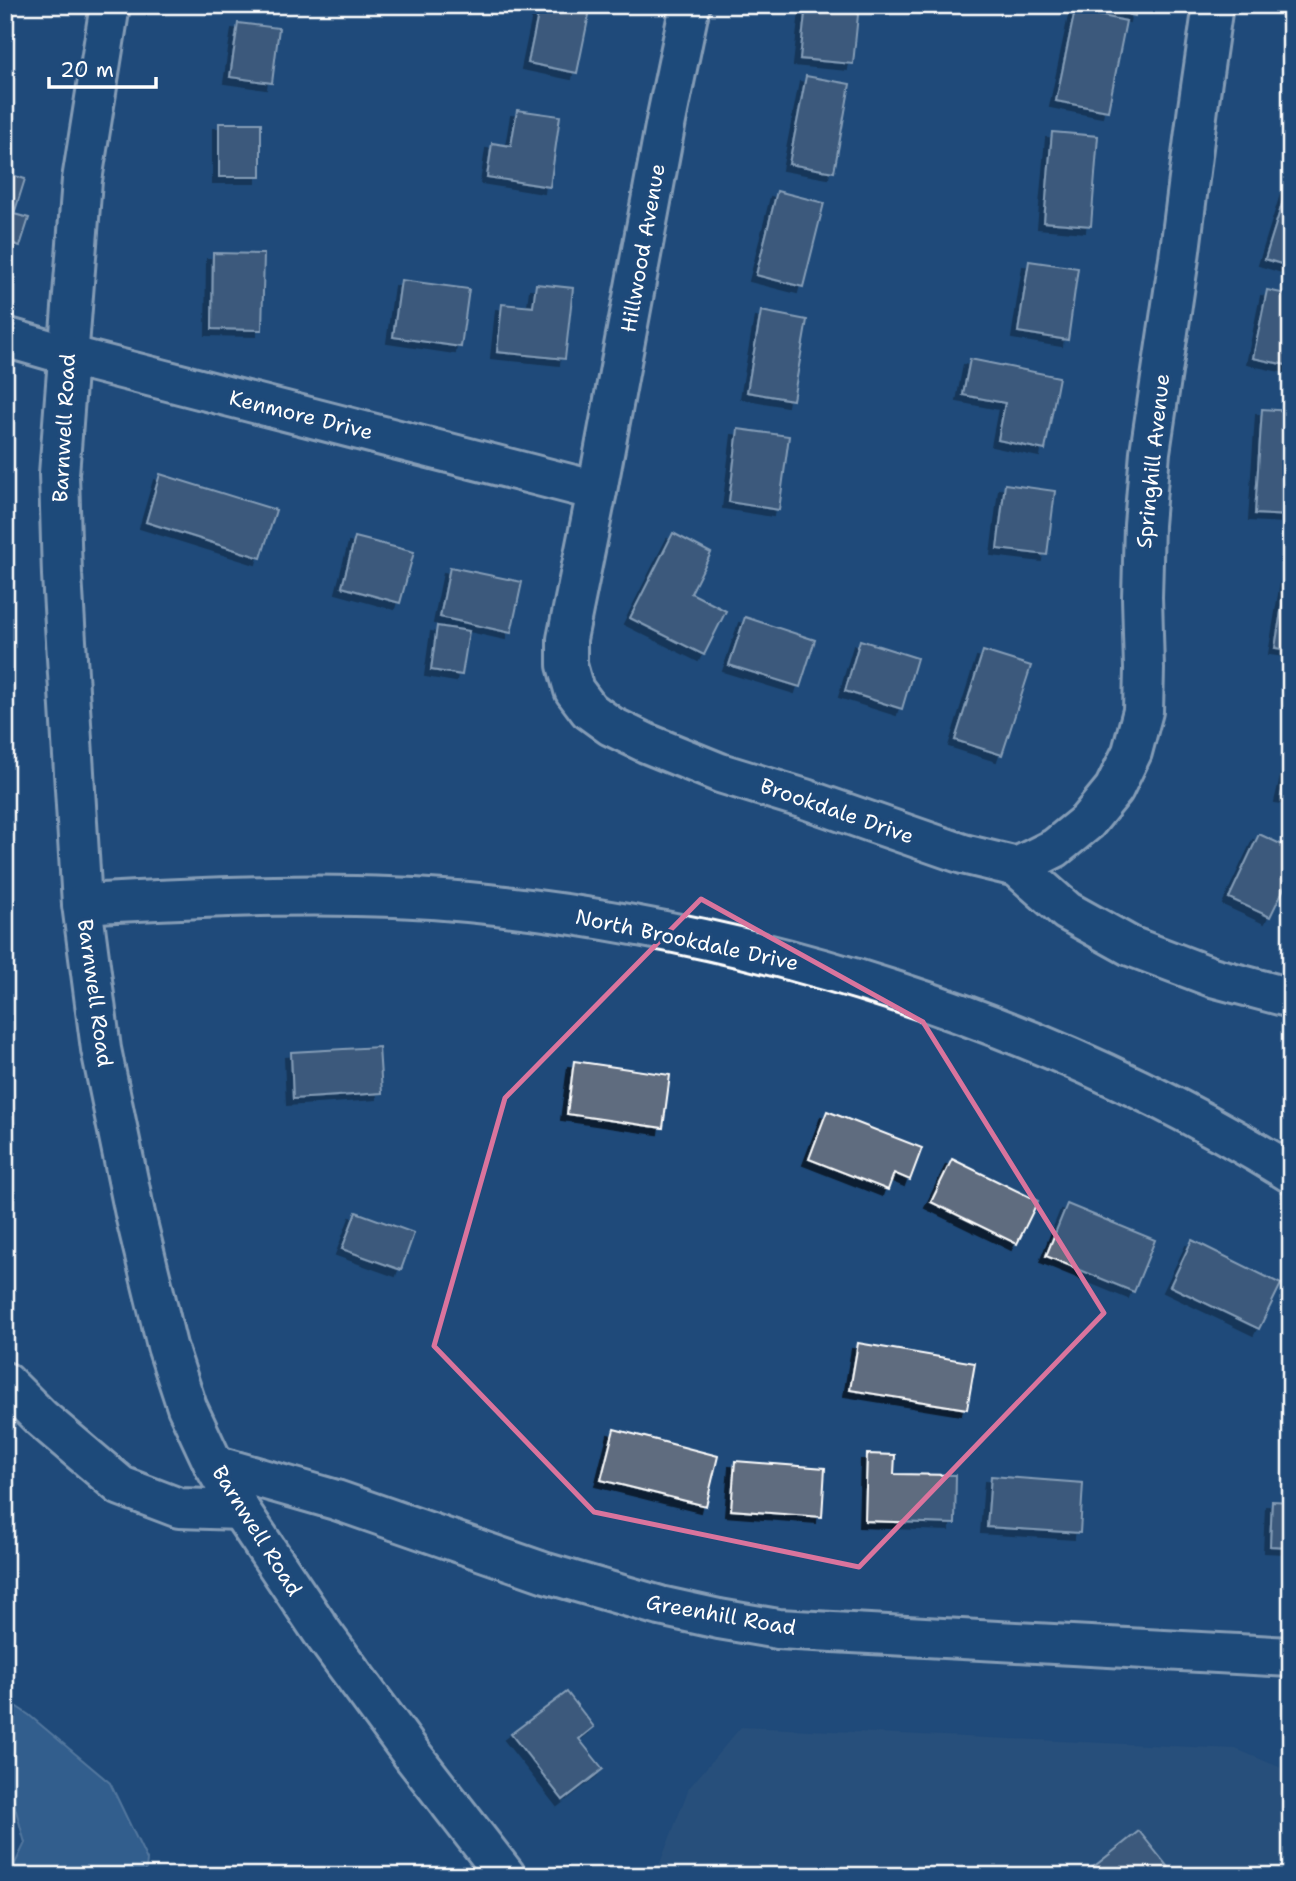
<svg xmlns="http://www.w3.org/2000/svg" width="1296" height="1881" font-family="'Shantell Sans',sans-serif">
  <style>
    .built { fill: #32547c }
    .water { fill: #4875a4; stroke: #91acc8; stroke-width: 2 }
    .building { fill: #5f6c7f; stroke: #fff; stroke-width: 2; filter: url(#shadow) }
    .lines { fill: none; stroke-linecap: round; stroke-linejoin: round }
    .minor-casing { stroke: #fff; stroke-width: 44 }
    .minor { stroke: #1f4a7a; stroke-width: 38 }
    .marked { fill: none; stroke: #da749d; stroke-width: 5; stroke-linejoin: round }
    .labels { text-anchor: middle; dominant-baseline: central; stroke-width: 7; stroke-linejoin: round; paint-order: stroke }
    .street-label { font-size: 21px; fill: #fff; stroke: #1f4a7a }
  </style>
  <defs>
    <filter id="shadow"><feDropShadow dx="-6" dy="6" stdDeviation="0" flood-color="#0009"/></filter>
  </defs>
  <rect width="100%" height="100%" fill="#1f4a7a"/>
  <filter id="ink" filterUnits="userSpaceOnUse"><feTurbulence type="fractalNoise" baseFrequency=".0143" numOctaves="2"/><feDisplacementMap in="SourceGraphic" scale="14" xChannelSelector="R" yChannelSelector="G"/><feConvolveMatrix kernelMatrix="1 2 1 2 8 2 1 2 1" color-interpolation-filters="sRGB"/></filter>
  <g filter="url(#ink)">
    <!-- built -->
    <polygon class="built" points="741,1727 1236,1749 1291,1772 1291,1876 655,1876 689,1788"/>
    <!-- water -->
    <polygon class="water" points="5,1699 29,1715 110,1783 147,1860 145,1876 9,1876 25,1843 13,1800 5,1792"/>
    <!-- building -->
    <g class="building">
      <polygon points="5,5 15,5 10,34 5,34"/>
      <polygon points="540,5 591,5 577,73 528,63"/>
      <polygon points="806,5 859,5 853,64 800,59"/>
      <polygon points="1092,5 1137,5 1135,16"/>
      <polygon points="1075,10 1126,21 1108,111 1056,101"/>
      <polygon points="238,23 279,28 272,83 230,77"/>
      <polygon points="806,76 850,84 834,172 789,164"/>
      <polygon points="517,110 560,116 550,187 487,177 492,143 511,146"/>
      <rect x="219" y="123" width="42" height="54"/>
      <polygon points="1052,132 1098,136 1091,226 1044,222"/>
      <polygon points="5,173 25,179 14,214 29,218 20,246 5,241"/>
      <polygon points="1288,185 1291,186 1291,267 1265,259"/>
      <polygon points="777,191 824,203 803,287 756,275"/>
      <polygon points="213,253 264,254 262,330 212,329"/>
      <polygon points="1029,261 1078,268 1068,340 1018,332"/>
      <polygon points="401,280 469,289 461,347 393,337"/>
      <polygon points="536,284 573,288 565,359 497,352 502,304 533,307"/>
      <polygon points="1267,290 1291,295 1291,366 1253,358"/>
      <polygon points="761,311 807,320 793,400 747,392"/>
      <polygon points="970,359 1059,377 1045,450 998,440 1005,403 963,395"/>
      <polygon points="1262,409 1291,411 1291,516 1255,514"/>
      <polygon points="738,429 789,436 779,510 729,502"/>
      <polygon points="160,474 276,510 261,558 146,522"/>
      <polygon points="1005,484 1055,491 1047,555 997,549"/>
      <polygon points="673,533 711,553 691,593 726,611 704,655 630,618"/>
      <polygon points="355,537 414,552 400,603 342,587"/>
      <polygon points="450,567 522,582 511,633 440,617"/>
      <polygon points="1287,576 1291,577 1291,650 1275,648"/>
      <polygon points="745,617 815,640 800,687 729,665"/>
      <polygon points="437,626 469,631 462,675 431,670"/>
      <polygon points="860,640 917,658 902,709 845,691"/>
      <polygon points="983,651 1031,666 1002,755 955,740"/>
      <polygon points="1291,754 1291,798 1281,796"/>
      <polygon points="1259,834 1291,849 1291,874 1270,917 1229,898"/>
      <polygon points="379,1047 382,1093 293,1099 291,1052"/>
      <polygon points="574,1061 670,1075 663,1128 567,1114"/>
      <polygon points="827,1111 922,1148 910,1180 894,1173 888,1190 809,1159"/>
      <polygon points="952,1159 1038,1201 1017,1244 931,1202"/>
      <polygon points="1067,1204 1155,1240 1134,1292 1046,1256"/>
      <polygon points="356,1212 414,1233 401,1270 342,1249"/>
      <polygon points="1192,1240 1281,1284 1259,1329 1170,1286"/>
      <polygon points="858,1343 975,1363 967,1409 850,1390"/>
      <polygon points="614,1429 718,1456 706,1506 601,1480"/>
      <polygon points="867,1454 895,1455 894,1474 956,1475 955,1524 865,1521"/>
      <polygon points="735,1461 825,1468 822,1517 731,1510"/>
      <polygon points="991,1476 1083,1483 1080,1533 987,1527"/>
      <polygon points="1272,1501 1291,1502 1291,1547 1270,1546"/>
      <polygon points="567,1692 594,1727 579,1739 603,1769 563,1800 511,1734"/>
      <polygon points="1139,1831 1175,1876 1082,1876"/>
    </g>
    <g class="lines">
      <defs>
        <g id="minor">
          <polyline points="110,5 82,180 59,474 62,575 82,904 101,1049 135,1214 167,1346 187,1407 214,1465 240,1510 324,1635 413,1756 506,1876"/>
          <polyline points="690,5 666,121 597,491 567,639 567,665 574,690 589,710 611,726 646,743 720,773 805,799 963,854 1017,867 1067,911 1130,946 1212,977 1291,998"/>
          <polyline points="5,337 67,355 597,491"/>
          <polyline points="1017,867 1055,848 1087,822 1114,789 1132,752 1143,711 1144,669 1142,597 1144,525 1150,452 1179,258 1198,108 1213,5"/>
          <path d="M82,904c128,-7 257,-14 386,-2 286,28 578,119 823,271"/>
          <polyline points="5,1382 41,1418 121,1486 179,1508 240,1510"/>
          <polyline points="214,1465 336,1500 546,1573 660,1606 719,1619 778,1629 1291,1657"/>
        </g>
      </defs>
      <!-- minor casing -->
      <use href="#minor" class="minor-casing"/>
      <!-- minor -->
      <use href="#minor" class="minor"/>
    </g>
  </g>
  <!-- marked area -->
  <path d="M0 0H1296V1881H0ZM701,899l222,123 181,291 -245,254 -265,-55 -160,-166 71,-248z" fill="#1f4a7a" fill-opacity=".55" fill-rule="evenodd"/>
  <path class="marked" d="M701,899l222,123 181,291 -245,254 -265,-55 -160,-166 71,-248z"/>
  <g class="labels">
    <!-- street labels -->
    <g class="street-label">
      <text transform="translate(643 248) rotate(-80)">Hillwood Avenue</text>
      <text transform="translate(301 415) rotate(14)">Kenmore Drive</text>
      <text transform="translate(64 428) rotate(-87)">Barnwell Road</text>
      <text transform="translate(1153 461) rotate(-84)">Springhill Avenue</text>
      <text transform="translate(837 811) rotate(19)">Brookdale Drive</text>
      <text transform="translate(687 940) rotate(12)">North Brookdale Drive</text>
      <text transform="translate(95 993) rotate(82)">Barnwell Road</text>
      <text transform="translate(257 1531) rotate(58)">Barnwell Road</text>
      <text transform="translate(721 1615) rotate(10)">Greenhill Road</text>
    </g>
  </g>
  <!-- margin -->
  <rect width="1296" height="1881" fill="none" stroke="#1f4a7a" stroke-width="28"/>
  <rect x="14" y="14" width="1268" height="1853" fill="none" stroke="#fff" stroke-width="2.5" filter="url(#ink)"/>
  <!-- scale -->
  <path d="M49 77v10h107v-10" fill="none" stroke="#ffffff" stroke-width="3.5"/>
  <text x="60" y="77" font-size="21" fill="#ffffff" stroke="#1f4a7a" stroke-width="5" paint-order="stroke">20 m</text>
</svg>
